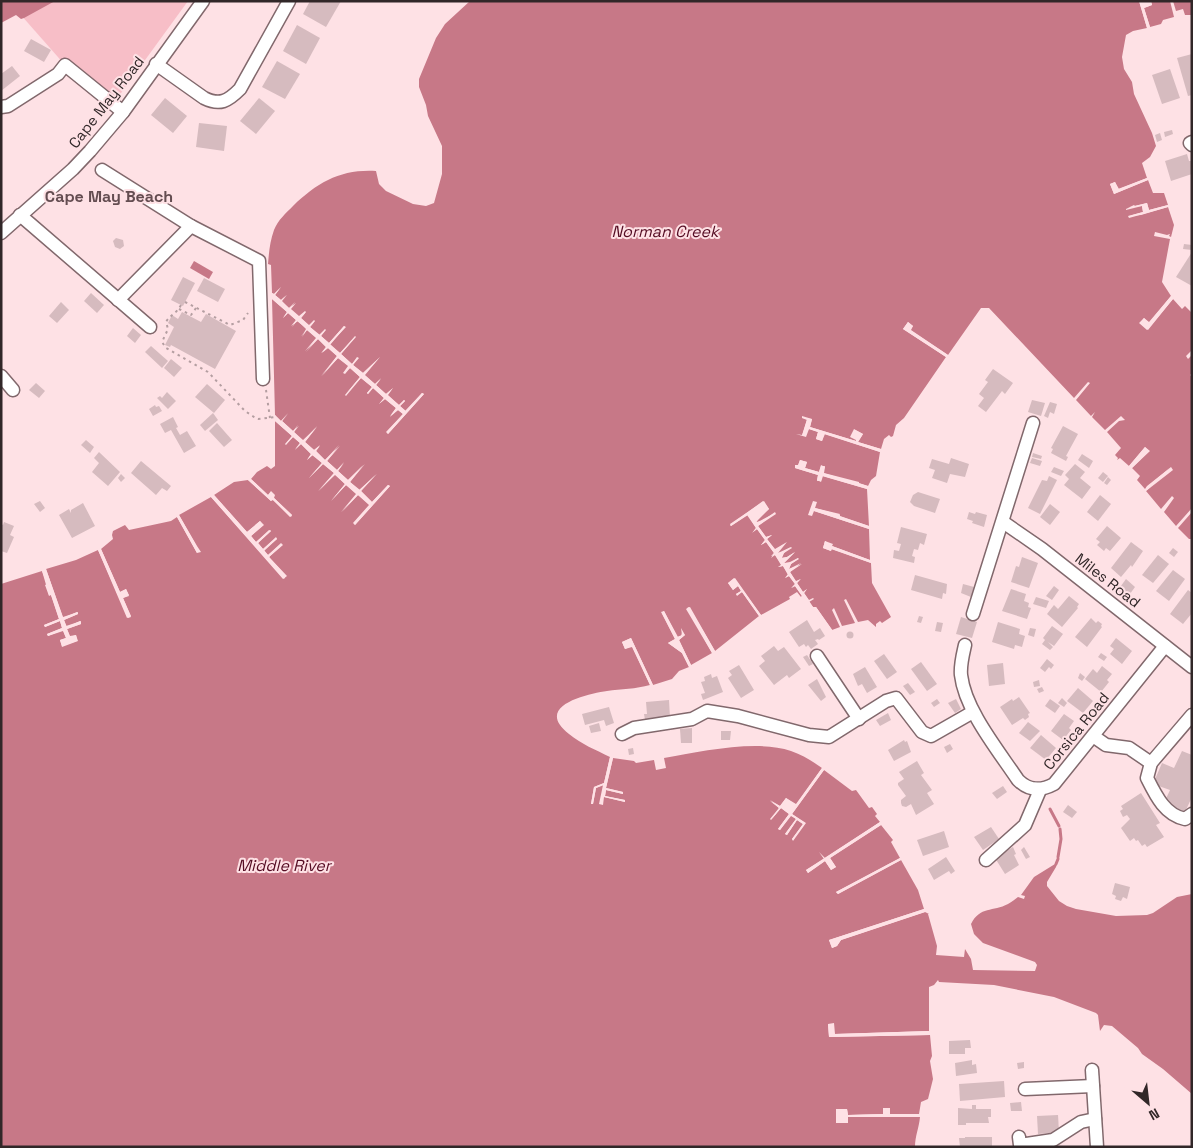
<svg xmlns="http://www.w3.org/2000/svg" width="1193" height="1148" font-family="'Space Grotesk',sans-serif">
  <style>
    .green { fill: #f7bec7 }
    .water { fill: #c77887 }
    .pier { fill: #fee1e5; fill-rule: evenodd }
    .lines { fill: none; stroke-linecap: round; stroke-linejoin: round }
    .stream { stroke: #c77887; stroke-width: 3 }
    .building { fill: #d6bbbf }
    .minor-casing { stroke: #81686c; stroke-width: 15 }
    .path { stroke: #b49ea1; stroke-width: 2; stroke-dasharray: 2.5 4; stroke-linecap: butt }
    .minor { stroke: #fff; stroke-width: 12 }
    .labels { text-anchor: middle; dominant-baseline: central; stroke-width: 4; stroke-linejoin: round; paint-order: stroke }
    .street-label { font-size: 15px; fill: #312728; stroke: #fee1e5 }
    .neighbourhood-label { font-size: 16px; font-weight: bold; fill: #644d51; stroke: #fee1e5 }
    .water-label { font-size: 16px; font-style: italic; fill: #550c23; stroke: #fee1e5 }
  </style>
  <rect width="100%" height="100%" fill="#fee1e5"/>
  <!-- green -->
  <polygon class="green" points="25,1 188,1 116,100 65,65 13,6"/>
  <!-- water -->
  <g class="water">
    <polygon points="1,1 55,1 24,18 21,19 16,15 1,23"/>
    <path d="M470,1h669l8,27 -14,3 -7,4 -4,22 2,12 8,13 2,12 18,39 4,13 -6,11 -8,6 5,15 -29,11 -3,-7 -5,2 4,10 34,-14 5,13h11l4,12 -19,5 -2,-7 -17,4 12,-1 1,6 -14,4 12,-1 27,-8 6,18 -3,12 -2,-1 1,-2 -3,1 -12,-3 -1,4 16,3 -8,43 9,14 -22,27 -5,-5 -4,5 8,7 25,-31 9,10 3,-3 7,7v37l-6,6 2,3 4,-4v18l-2,2 2,2v131l-16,18 -12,-14 10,-14 -2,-2 -11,13 -15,-18 25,-24 -24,19 -2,3 -8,-9 3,-4 -8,-8 17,-17 -4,-4 -16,19 -9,-8 -3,2 1,-2 -3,-3 6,-7 -14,-16 12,-11 6,-1 -4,-4 -16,14 -13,-13 3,-5 -4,4 -15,-16 14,-17 -2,-1 -14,16 -85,-90h-8l-33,47 -38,-25 3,-4 -5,-4 -5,7 43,28 -42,61 -8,7 -3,11 -2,1 -2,-2 -5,4 -3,10 -23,-7 5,-8 -8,-4 -4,6 6,4 -1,1 -46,-14 2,-8 -10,-1 5,1 -5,17 7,-7 9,3 -2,7 6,2 2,-7 56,18 -4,24 -5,4 -3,6 -45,-13 2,-7h-4l-2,6 -14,-4 2,-6 -7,-2 -2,6 -3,2 23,7 -1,6h4l1,-5 45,13 2,37 -30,-10 1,-2 -25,-6 -1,3 55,18 1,31 -38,-14 -7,-5 -2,7 8,3v-2l40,14 1,20 19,34 -9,6 -2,-2 -4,3v3l-8,-7 -10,2 -12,-23 -2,1 11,23 -13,3 -8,-18 -2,2 8,17 -8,3 -16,-23h-3l-9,-14 3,-4 -4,3 -6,-9 3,-4 -4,3 -6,-10 11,-9 -12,6 2,-5 7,-5v-1l-8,4 -6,1 11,-11 -8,5 -6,1 3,-5 7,-6 -13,6 2,-6 7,-5 -12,8 -8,-11 5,-4 -6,2 -8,-11 17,-13 -19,10 3,-6 10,-8 -6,-8 -33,24 1,1 16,-11 9,13 -3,4 4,-3 8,11 -4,5 5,-3 8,11 -3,3 4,-1 7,10 -4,2 5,-1 5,9 -3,3 4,-2 6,8 -3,4 3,-2 7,10 -1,1 -4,-5 -8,5 1,2 -29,16 -27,-37 -6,5 5,7 5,-4 3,5 -5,3 1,1 5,-3 17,24 -44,35 -25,-44 -3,1 25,45 -21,12 -12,-25 6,-5 -3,-2 -1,3 -3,1 -14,-26 -2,2 13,26 -7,4 14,10 7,14 -10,4 -7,8 -19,6 -22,-47 -9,4 3,7 7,-3 18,39c-14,4 -29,4 -43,6 -20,3 -74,15 -38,43 12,10 27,16 41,23l-6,26 -10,4 -3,17h2l3,-16 8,-3v12l21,5v-2l-20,-4 1,-6 17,4v-2l-17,-4 7,-30 21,3 2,2 18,-3 2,10 10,-2 -2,-10c36,-6 92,-19 127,-7 12,4 21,10 31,17l-26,37 -10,-7 -6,8 -10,-6 9,8 -8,12 10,-12 8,6 -11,15 2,1 11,-15 5,4 -11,15 2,1 10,-15 6,4 -11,15 1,1 12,-17 -13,-9 32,-44 28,21 4,-1 13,18 3,-1 5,7 -2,2 5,6 -74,48 2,3 17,-12 6,9 5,-3 -6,-9 51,-33 12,15 -2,2 9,16 -64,34 2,2 63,-34 17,30 6,19 -95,31 3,8 5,-2 4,-6 84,-28 4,2h-1l9,32 -1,9 28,2 1,-8 6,10 2,11 62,1 2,-6 -2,-3 -52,-19 -9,-9 -3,-10c9,-18 22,-12 37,-20 4,-2 7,-5 10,-7l6,2 1,-3 -4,-1 13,-18 21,-13h2l-1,3 -9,15v4l12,15 8,5 9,3 40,7 31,-1 6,-2 24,-16 15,-3v200l-29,-25 -21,-15 -4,-6 -26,-22 -8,-1 -4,6 -2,-16 -2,-2 -42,-16 -60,-12 -55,-3 -1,-2 -4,5 -5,2v44l-95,3v-10h-6l1,13 101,-2 2,21 -2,5 3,18 -5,20 -7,3 -2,12h-29v-5l-7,-1v6l-35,1 -1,-6h-11v14h11l1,-6h72c-1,11 -5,19 -5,30h-914v-563l41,-13 7,24h2l8,24 -15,6 1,2 15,-6 2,7 -15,6 1,2 15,-6 3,8 -6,2 2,6 15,-5 -1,-6 -6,2 -3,-8 14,-5 -1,-3 -13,6 -3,-7 14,-6 -1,-2 -14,6 -17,-49 30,-9 22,-10 29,68 4,-2 -8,-18 6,-2 -3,-7 -6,3 -19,-43 12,-10 -1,-4 1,-4 12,-6 4,5 42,-9 6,-4 20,36v-6l-18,-32 32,-18 73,82 2,-3 -17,-19 13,-12 -1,-1 -13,11 -4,-4 13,-12 -1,-1 -13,11 -5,-6 13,-12 -2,-1 -13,12 -5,-6 12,-11 -3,-4 -13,11 -33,-37 20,-13 14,-2 23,21 1,-2 18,18 2,-2 -19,-18 -2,-5 -3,3 -17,-16 6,-7 10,-6 4,3 4,-3v-45l17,15 -7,9 8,-8 7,6 -5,7 6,-6 10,10 -4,6 5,-5 10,8 -13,15 14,-14 11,9 -15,18 16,-17 10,10 -14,17 15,-16 11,9 -15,18 16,-17 12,10 -16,18 1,2 35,-39 -2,-1 -16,17 -11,-11 15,-17 -16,16 -10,-8 13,-17 -15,15 -10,-9 6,-9 -7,8 -10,-9 12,-16 -14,15 -9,-9 4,-5 -6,4 -9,-8 12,-16 -14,15 -9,-9 5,-6 -6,5 -11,-10 6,-7 -7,7 -6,-6 -3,-116 15,13 -4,6 5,-5 8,7 -4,7 5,-6 10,8 -6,7 6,-6 10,8 -11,14 12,-13 8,8 -4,6 6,-5 9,8 -15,20 16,-18 11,8 -5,7 6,-5 10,9 -15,18 16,-17 11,9 -5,6 1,1 5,-6 11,10 -5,6 6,-5 11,9 -6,9 8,-7 5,4 -16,18 1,2 36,-40 -2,-1 -16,18 -6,-5 5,-5 -1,-1 -5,5 -12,-10 6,-7 -7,6 -10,-9 5,-7 -6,6 -11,-9 16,-18 -17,16 -10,-8 5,-8 -6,7 -11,-10 15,-18 -16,17 -10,-8 15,-18 -1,-1 -15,17 -8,-7 4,-6 -5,5 -10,-8 5,-6 -6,5 -8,-8 5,-6 -7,5 -9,-8 5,-7 -6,6 -8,-7 5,-6 -5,5 -6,-5 6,-8 -7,7 -2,-1 -1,-28 -3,-1c1,-12 2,-23 6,-34 4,-10 12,-17 19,-24 25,-24 48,-37 83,-35l3,13 7,7 27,13 13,2 8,-3 8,-29v-28l-14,-30 -2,-11 -7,-18v-8l17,-41 9,-14z"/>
    <polygon points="1151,1 1170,1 1174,17 1163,20 1161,24 1150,27 1144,8 1152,5"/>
    <polygon points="1173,1 1192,1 1192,15 1185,15 1183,9 1176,11"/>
    <polygon points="194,261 213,272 209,279 190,268"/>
    <polygon points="1192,512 1192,539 1189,539 1178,528"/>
  </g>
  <!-- pier -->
  <g class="pier">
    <polygon points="1139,1 1142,1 1143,5 1151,1 1152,5 1144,8 1150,27 1147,28"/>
    <polygon points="1147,178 1148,180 1114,194 1110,184 1115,182 1119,189"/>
    <polygon points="1147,203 1149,210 1168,205 1168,207 1129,218 1128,216 1143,212 1142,206 1126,210 1126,209 1134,205 1135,206"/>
    <polygon points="281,287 275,295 281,300 287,295 282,301 289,308 296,303 291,309 299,316 305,311 306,312 301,318 309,325 314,320 315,321 310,327 319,335 325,329 326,330 321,336 329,343 344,326 346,327 330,344 340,353 355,336 356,337 341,354 352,364 357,357 359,358 353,365 363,373 380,357 365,375 375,384 381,379 376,385 386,394 393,388 388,395 399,405 404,400 405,401 400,406 405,411 422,393 424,394 388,434 386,432 403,414 398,410 390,416 396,408 385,399 379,404 384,398 373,388 368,394 367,393 372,387 361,378 346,396 345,395 360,377 350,368 345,374 343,373 348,366 338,358 321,376 337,356 328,348 321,353 326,347 318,339 305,351 316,338 307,330 302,337 306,329 298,321 291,326 296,320 288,313 283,318 287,312 272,299 272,293 274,294"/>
    <polygon points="1171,296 1173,299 1147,330 1139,323 1144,318 1149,322"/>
    <polygon points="908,322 913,326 911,330 948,355 946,357 903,329"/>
    <polygon points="288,413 282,421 293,431 298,425 294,432 303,440 317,427 305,442 314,450 320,445 316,451 325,460 340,446 327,461 337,470 344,463 338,471 348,480 365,464 350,482 359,490 377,474 361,491 372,502 388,485 390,486 355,525 353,523 369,505 358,495 341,512 356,494 346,485 331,501 345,484 335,475 318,491 334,473 323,464 309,478 322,463 313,455 307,460 311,454 301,444 295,449 300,443 293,437 286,445 285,444 292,436 275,421 275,415 281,421"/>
    <polygon points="802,416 812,419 810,427 856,441 856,440 850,437 854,429 863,434 858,442 881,449 880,452 825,434 822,441 816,439 818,432 809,429 806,437 796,434 802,435 807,420 802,418"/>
    <polygon points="1145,447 1150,451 1132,468 1129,466"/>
    <polygon points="800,460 807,462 805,468 819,472 821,465 825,467 824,473 859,482 859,483 868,486 867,489 823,476 821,482 817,480 818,475 795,468 795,465 798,465"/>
    <polygon points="1171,467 1173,470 1146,491 1147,487"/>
    <polygon points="251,479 268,495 271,491 275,495 274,498 292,515 291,517 273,500 271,501 248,480"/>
    <polygon points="214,495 247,532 260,521 264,525 251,536 256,542 270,530 271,531 258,543 263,549 276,537 277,539 264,550 268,555 281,543 283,545 269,557 287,576 283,579 211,497"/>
    <path d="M764,501l5,8 -13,13 6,-1 13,-9 1,2 -18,12 8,11 6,-2 -5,4 8,10 12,-7 -9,11 4,-1 9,-5 1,1 -8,5 -2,5 5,-1 8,-5 -11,11h6l8,-5 1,1 -8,5 -2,5 13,-5 -12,8 6,9 5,-2 -4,4 6,9 4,-3 -3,4 5,7 4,-2 1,1 -5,3 4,5h3l17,24h-3l-26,-33 -3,2 -2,-1 3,-3 -7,-10 -4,2 4,-4 -6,-8 -4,2 3,-4 -5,-8 -5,1 3,-2 -6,-10 -4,3 3,-5 -8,-11 -5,3 4,-5 -8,-11 -5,4 4,-5 -8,-13 -17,11 -1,-2zM763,504l3,4 -12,12 -5,-6z"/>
    <polygon points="813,501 817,502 815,508 840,515 840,516 869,526 869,529 814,511 812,516 808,515"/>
    <polygon points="179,515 197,546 201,552 197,553 177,517"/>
    <polygon points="825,541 833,544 832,546 870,560 871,563 832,549 831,551 823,548"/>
    <polygon points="101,549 120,592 126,589 129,595 123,598 131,617 128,618 98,550"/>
    <polygon points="46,569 63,617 78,612 78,614 64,620 66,626 81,621 81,624 67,629 70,636 76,635 78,641 62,647 60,640 66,638 63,631 48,636 47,634 62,628 60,621 45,627 44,625 59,619 51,595 49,596 45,585 47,584 42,571"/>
    <polygon points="735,578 761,615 759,616 742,592 737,596 736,594 741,591 738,586 733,590 728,583"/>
    <polygon points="689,607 715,651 712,653 686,609"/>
    <polygon points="664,611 677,637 682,635 681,628 685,635 679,640 691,665 689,667 682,653 668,643 675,639 661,612"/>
    <polygon points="631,638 653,685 650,685 632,647 625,649 622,642"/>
    <polygon points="610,757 613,758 606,788 623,792 623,794 606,790 605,796 625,800 625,802 604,797 603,805 599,804 603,785 596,788 593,804 591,804 594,787 604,783"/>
    <polygon points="822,768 824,770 792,814 806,823 793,841 792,839 803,824 797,820 787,835 785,834 796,819 791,816 780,830 778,829 789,814 781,808 771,820 770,819 779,808 770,801 780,806 786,798 796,804"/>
    <polygon points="880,822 881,825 830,858 836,867 831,870 825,861 808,873 806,870 824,859 819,852 825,858"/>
    <polygon points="900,858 901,860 838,894 836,892"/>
    <polygon points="924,909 925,912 841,940 837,946 832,948 829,940"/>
    <polygon points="834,1023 835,1034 929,1031 930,1035 829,1037 828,1024"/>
    <polygon points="883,1108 890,1108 890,1114 919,1114 920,1117 848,1117 848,1123 836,1123 836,1109 847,1109 848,1115 883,1114"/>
  </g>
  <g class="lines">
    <!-- stream -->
    <g class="stream">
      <polyline points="1050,809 1059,826"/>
      <polyline points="1058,857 1061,839 1060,829"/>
      <polyline points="1056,864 1058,859"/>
    </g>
  </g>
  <!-- building -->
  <g class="building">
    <polygon points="310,1 341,1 326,27 303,14"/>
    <polygon points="297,25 320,38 306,64 283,51"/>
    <polygon points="31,39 51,50 44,62 24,51"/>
    <polygon points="1192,54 1192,95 1188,96 1177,58"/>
    <polygon points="277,61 300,74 285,99 262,87"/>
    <polygon points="12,66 20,76 1,91 1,74"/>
    <polygon points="1170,69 1180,98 1162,104 1152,75"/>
    <polygon points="165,98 187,116 173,133 151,115"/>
    <polygon points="259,98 275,111 256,134 240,121"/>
    <polygon points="199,123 227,126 224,151 196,147"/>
    <polygon points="1172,130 1173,134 1165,137 1164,132"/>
    <polygon points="1160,133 1162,140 1157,142 1155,135"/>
    <polygon points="1187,154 1189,161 1191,161 1192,163 1192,174 1171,181 1165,161"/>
    <polygon points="116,238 123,240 124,246 120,249 115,247 113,241"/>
    <polygon points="1184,244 1192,245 1192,250 1183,249"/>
    <polygon points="1192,252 1192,286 1176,277"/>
    <polygon points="183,277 195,283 183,306 171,300"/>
    <polygon points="204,278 225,289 218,302 197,291"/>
    <polygon points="91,293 104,305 97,313 84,301"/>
    <polygon points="61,302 69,310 57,323 49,316"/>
    <polygon points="182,312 201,322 206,314 236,331 215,369 171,345 170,347 165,345 174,327 168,323 172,315 178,319"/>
    <polygon points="133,328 141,335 135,343 127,336"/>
    <polygon points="151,346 168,361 162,368 145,352"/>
    <polygon points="171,359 182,368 174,377 164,368"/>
    <polygon points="993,369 1013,383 1005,394 1002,391 986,412 978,406 984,398 979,394 988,382 985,380"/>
    <polygon points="36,383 45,391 39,398 29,390"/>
    <polygon points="207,384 225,400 214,413 195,397"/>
    <polygon points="167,392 176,401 168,409 157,398 160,396 162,398"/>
    <polygon points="1032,400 1045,403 1041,416 1028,412"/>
    <polygon points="1050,402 1057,404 1054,414 1050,412 1048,418 1044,416"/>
    <polygon points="155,405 156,407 159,406 162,411 153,416 149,409"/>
    <polygon points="213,413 218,420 205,431 200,425"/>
    <polygon points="173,417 178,427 176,428 180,435 187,431 196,446 184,453 171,430 165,433 160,424"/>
    <polygon points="217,423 232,440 224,447 209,431"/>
    <polygon points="1063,426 1078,434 1066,456 1068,457 1066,461 1051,453 1053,449 1051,448"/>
    <polygon points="86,440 94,447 90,453 81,445"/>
    <polygon points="99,452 120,472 108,486 92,472 99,463 94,458"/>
    <polygon points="1033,453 1042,456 1041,459 1032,457"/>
    <polygon points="1082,454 1093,461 1089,468 1078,460"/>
    <polygon points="951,458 969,464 965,477 950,474 947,483 932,478 935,470 929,468 932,459 949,464"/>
    <polygon points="1032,458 1042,461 1040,466 1030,463"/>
    <polygon points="141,461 171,486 167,491 162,488 156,495 131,473"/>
    <polygon points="1075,464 1085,472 1080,478 1091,487 1082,499 1064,485 1069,479 1065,475"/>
    <polygon points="1054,467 1064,471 1061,476 1051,472"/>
    <polygon points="1103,472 1108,476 1103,482 1098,478"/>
    <polygon points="121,474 125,478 121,482 118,478"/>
    <polygon points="1049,476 1057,480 1040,514 1028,508 1042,480 1047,481"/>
    <polygon points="1108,477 1111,480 1107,485 1104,483"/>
    <polygon points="918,492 940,499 935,513 914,506 910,502 913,495"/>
    <polygon points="1100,495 1111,504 1098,521 1087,512"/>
    <polygon points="40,501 45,508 40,512 34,504"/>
    <polygon points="83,503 95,526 72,538 59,515 69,509 71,513 71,510"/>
    <polygon points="1050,504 1060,512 1050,525 1040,517"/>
    <polygon points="969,512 975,514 976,512 987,515 984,527 972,523 973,521 967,519"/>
    <polygon points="4,522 14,526 10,535 14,537 7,553 1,551 1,524 3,525"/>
    <polygon points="1107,526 1121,538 1110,551 1106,548 1104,551 1097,545 1100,542 1096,539"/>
    <polygon points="901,527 927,534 924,545 920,543 918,550 914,549 912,556 915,557 914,563 893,558 894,550 899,551 901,544 897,543"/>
    <polygon points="1131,542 1143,551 1132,567 1131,565 1121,577 1111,568"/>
    <polygon points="1173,548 1178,552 1174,557 1169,553"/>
    <polygon points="1158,555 1169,564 1153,583 1142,575"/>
    <polygon points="1022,557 1038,563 1029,588 1011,582 1016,566 1019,567"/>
    <polygon points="1173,570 1185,579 1169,601 1156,591"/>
    <polygon points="915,575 947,584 946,594 943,593 942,599 911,590"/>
    <polygon points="1126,579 1135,587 1127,598 1118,590"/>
    <polygon points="963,584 974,587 971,597 961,593"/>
    <polygon points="1054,586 1059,590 1052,600 1046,596"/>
    <polygon points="1011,589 1026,594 1024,601 1029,603 1028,607 1031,608 1027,619 1002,611"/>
    <polygon points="1188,590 1192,593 1192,613 1183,624 1170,614"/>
    <polygon points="1069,596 1079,604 1077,607 1078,608 1062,627 1047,614 1054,605 1058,609"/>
    <polygon points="1036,597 1049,601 1046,608 1033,604"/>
    <polygon points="919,616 923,617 921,623 917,622"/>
    <polygon points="961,617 977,622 972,638 956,634"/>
    <polygon points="1091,618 1096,623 1098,621 1102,624 1101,626 1102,627 1087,647 1075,637"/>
    <polygon points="807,620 814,632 820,628 825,636 819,640 818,639 815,640 818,644 811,649 808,645 806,647 804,644 799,647 789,632"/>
    <polygon points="937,622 943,623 941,632 935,631"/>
    <polygon points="998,622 1020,629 1019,634 1025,636 1022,647 1015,645 1014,649 992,642"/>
    <polygon points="1052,626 1063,634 1054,646 1048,642 1053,647 1050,650 1042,644 1045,640 1043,638"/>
    <polygon points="1030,628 1036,629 1034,637 1028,635"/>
    <circle cx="850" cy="635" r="3.5"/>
    <polygon points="1116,638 1132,651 1122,664 1110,654 1114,649 1110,646"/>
    <polygon points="774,646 778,651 784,647 801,669 789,678 787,675 774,685 759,666 765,661 761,656"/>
    <polygon points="1101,653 1107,657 1104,661 1098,657"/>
    <polygon points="884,654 897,672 887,679 874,661"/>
    <polygon points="807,655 813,664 809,666 803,657"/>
    <polygon points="1047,659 1054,665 1051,669 1049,667 1045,672 1040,668"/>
    <polygon points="921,662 937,684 927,691 911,669"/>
    <polygon points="1003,663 1005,684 989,686 987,665"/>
    <polygon points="739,665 754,690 741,698 728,678 732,675 729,671"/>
    <polygon points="1102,666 1112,674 1107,680 1109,682 1101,692 1085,679 1093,669 1097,673"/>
    <polygon points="865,667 877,687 867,693 862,684 858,686 853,674"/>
    <polygon points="1080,673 1085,677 1082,681 1078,678"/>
    <polygon points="711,674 712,678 717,676 723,692 703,700 701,694 705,693 701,682 705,681 704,677"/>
    <polygon points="817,679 826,697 821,701 808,685"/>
    <polygon points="1039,680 1040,686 1034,687 1033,682"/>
    <polygon points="908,683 915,692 910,695 903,686"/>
    <polygon points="1042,687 1044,691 1039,693 1037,689"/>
    <polygon points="1078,688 1093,701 1083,713 1067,701"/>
    <polygon points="1019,697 1030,713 1028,714 1029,717 1025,720 1023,718 1012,725 1000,707 1012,699 1013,701"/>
    <polygon points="1062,698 1067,703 1064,707 1058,703"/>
    <polygon points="937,699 940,703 934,707 931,703"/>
    <polygon points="956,699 961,709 955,713 948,703"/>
    <polygon points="1050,699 1060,706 1055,713 1045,706"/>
    <polygon points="669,700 670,718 645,720 644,714 647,714 646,702"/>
    <polygon points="609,707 614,723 606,726 604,720 585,725 582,714"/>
    <polygon points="888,713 891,720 880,726 876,720"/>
    <polygon points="1064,714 1074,721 1069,728 1071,730 1063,740 1051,731"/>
    <polygon points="1028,722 1040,731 1030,741 1019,733"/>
    <polygon points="599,723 601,731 591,733 589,726"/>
    <polygon points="692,728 692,743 681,743 680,729"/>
    <polygon points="721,731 731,731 730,740 721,740"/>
    <polygon points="1041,735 1056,748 1046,760 1030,748"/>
    <polygon points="904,740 905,742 907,741 911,752 894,761 888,750"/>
    <polygon points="950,744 953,749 947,753 944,747"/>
    <polygon points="633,748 634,754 629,755 628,749"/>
    <polygon points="1182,751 1192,755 1192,797 1185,812 1164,803 1170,790 1153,784 1162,763 1174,768"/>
    <polygon points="917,761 924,773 921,775 932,790 927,793 934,804 916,815 911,804 906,807 902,806 901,803 901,800 906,796 898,785 898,783 904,779 899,772"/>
    <polygon points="1003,786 1007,792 997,799 992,793"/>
    <polygon points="1141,793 1160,823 1156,825 1164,837 1147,847 1145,844 1142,846 1138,840 1136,841 1134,838 1130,841 1121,828 1130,819 1127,815 1123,817 1120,811 1123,809 1121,806"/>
    <polygon points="1068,805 1077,812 1072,818 1063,812"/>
    <polygon points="991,827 999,839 983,850 974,837"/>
    <polygon points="944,831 949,847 923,856 917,840"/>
    <polygon points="1013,847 1016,854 1014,855 1019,865 1005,874 995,858"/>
    <polygon points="1024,847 1030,857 1026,859 1021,850"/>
    <polygon points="946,857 955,871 951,874 949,871 934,880 928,869"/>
    <polygon points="1115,883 1130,887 1127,899 1123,897 1121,901 1115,899 1116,896 1112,894"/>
    <polygon points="970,1040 971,1048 965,1048 965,1054 949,1054 949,1041"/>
    <polygon points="972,1060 972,1065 976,1064 977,1073 956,1076 955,1063"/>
    <polygon points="1024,1062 1024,1068 1018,1069 1017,1063"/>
    <polygon points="1004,1081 1005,1097 960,1101 959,1084"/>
    <polygon points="1021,1102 1022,1111 1011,1111 1010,1103"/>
    <polygon points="972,1105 976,1105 976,1109 991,1109 991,1117 988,1117 989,1123 966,1123 966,1125 958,1125 958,1108 972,1109"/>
    <polygon points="1058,1115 1059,1132 1038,1134 1037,1116"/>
    <polygon points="965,1137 992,1137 992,1147 960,1147 959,1138 965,1138"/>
  </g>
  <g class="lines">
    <defs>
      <g id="minor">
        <path d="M156,64l48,34c16,8 24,3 36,-9l49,-88"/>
        <polyline points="1,107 8,106 58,74 65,65 123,112"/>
        <polyline points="1192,142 1190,143 1192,145"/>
        <polyline points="102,170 191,226 259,261 263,379"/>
        <polyline points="20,215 150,327"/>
        <polyline points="1,233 73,169 90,151 123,112 203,1"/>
        <polyline points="118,300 191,226"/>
        <polyline points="1,376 13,390"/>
        <polyline points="1003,522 1042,549 1192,667"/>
        <polyline points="973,614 1033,423"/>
        <path d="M965,645c-2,9 -5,20 -4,30 4,35 37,75 57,105 11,11 23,11 36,4l111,-138"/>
        <polyline points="817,656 859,719"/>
        <path d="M1192,715l-41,48 -4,15c9,18 18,37 38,41l7,-5"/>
        <polyline points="622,734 634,728 692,719 707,711 738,716 809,735 829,737 886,701 896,698 922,732 931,736 973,712"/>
        <polyline points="1093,736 1106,745 1129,748 1151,763"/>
        <polyline points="986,860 1025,825 1040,790"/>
        <polyline points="1092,1070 1097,1147"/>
        <polyline points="1025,1089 1093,1086"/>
        <polyline points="1019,1137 1020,1145 1053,1140 1081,1122 1095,1119"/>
      </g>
    </defs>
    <!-- minor casing -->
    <use href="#minor" class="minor-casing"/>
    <!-- path -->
    <g class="path">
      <polyline points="185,302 230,325 243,320 248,313"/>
      <path d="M181,305c-5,9 -11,10 -15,17l2,7 -6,13 4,6 42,24 37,39 9,6 4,2 17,-2"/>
      <polyline points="179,309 191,315 196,308"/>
      <polyline points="266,390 270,418"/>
    </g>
    <!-- minor -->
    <use href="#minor" class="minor"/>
  </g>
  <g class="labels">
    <!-- street labels -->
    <g class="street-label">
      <text transform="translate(106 102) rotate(-52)">Cape May Road</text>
      <text transform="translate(1108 580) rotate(38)">Miles Road</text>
      <text transform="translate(1076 731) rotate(-51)">Corsica Road</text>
    </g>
    <!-- neighbourhood labels -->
    <g class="neighbourhood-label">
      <text x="109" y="196">Cape May Beach</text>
    </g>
    <!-- water labels -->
    <g class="water-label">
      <text x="665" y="231">Norman Creek</text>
      <text x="284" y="865">Middle River</text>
    </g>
  </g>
  <!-- border -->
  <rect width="1193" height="1148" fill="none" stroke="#312728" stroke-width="5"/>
  <!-- north arrow -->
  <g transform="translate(1148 1103) rotate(152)" stroke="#fee1e5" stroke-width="4" paint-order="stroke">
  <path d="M0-4L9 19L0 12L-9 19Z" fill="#312728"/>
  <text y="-8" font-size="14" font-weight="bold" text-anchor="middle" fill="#312728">N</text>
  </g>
</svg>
